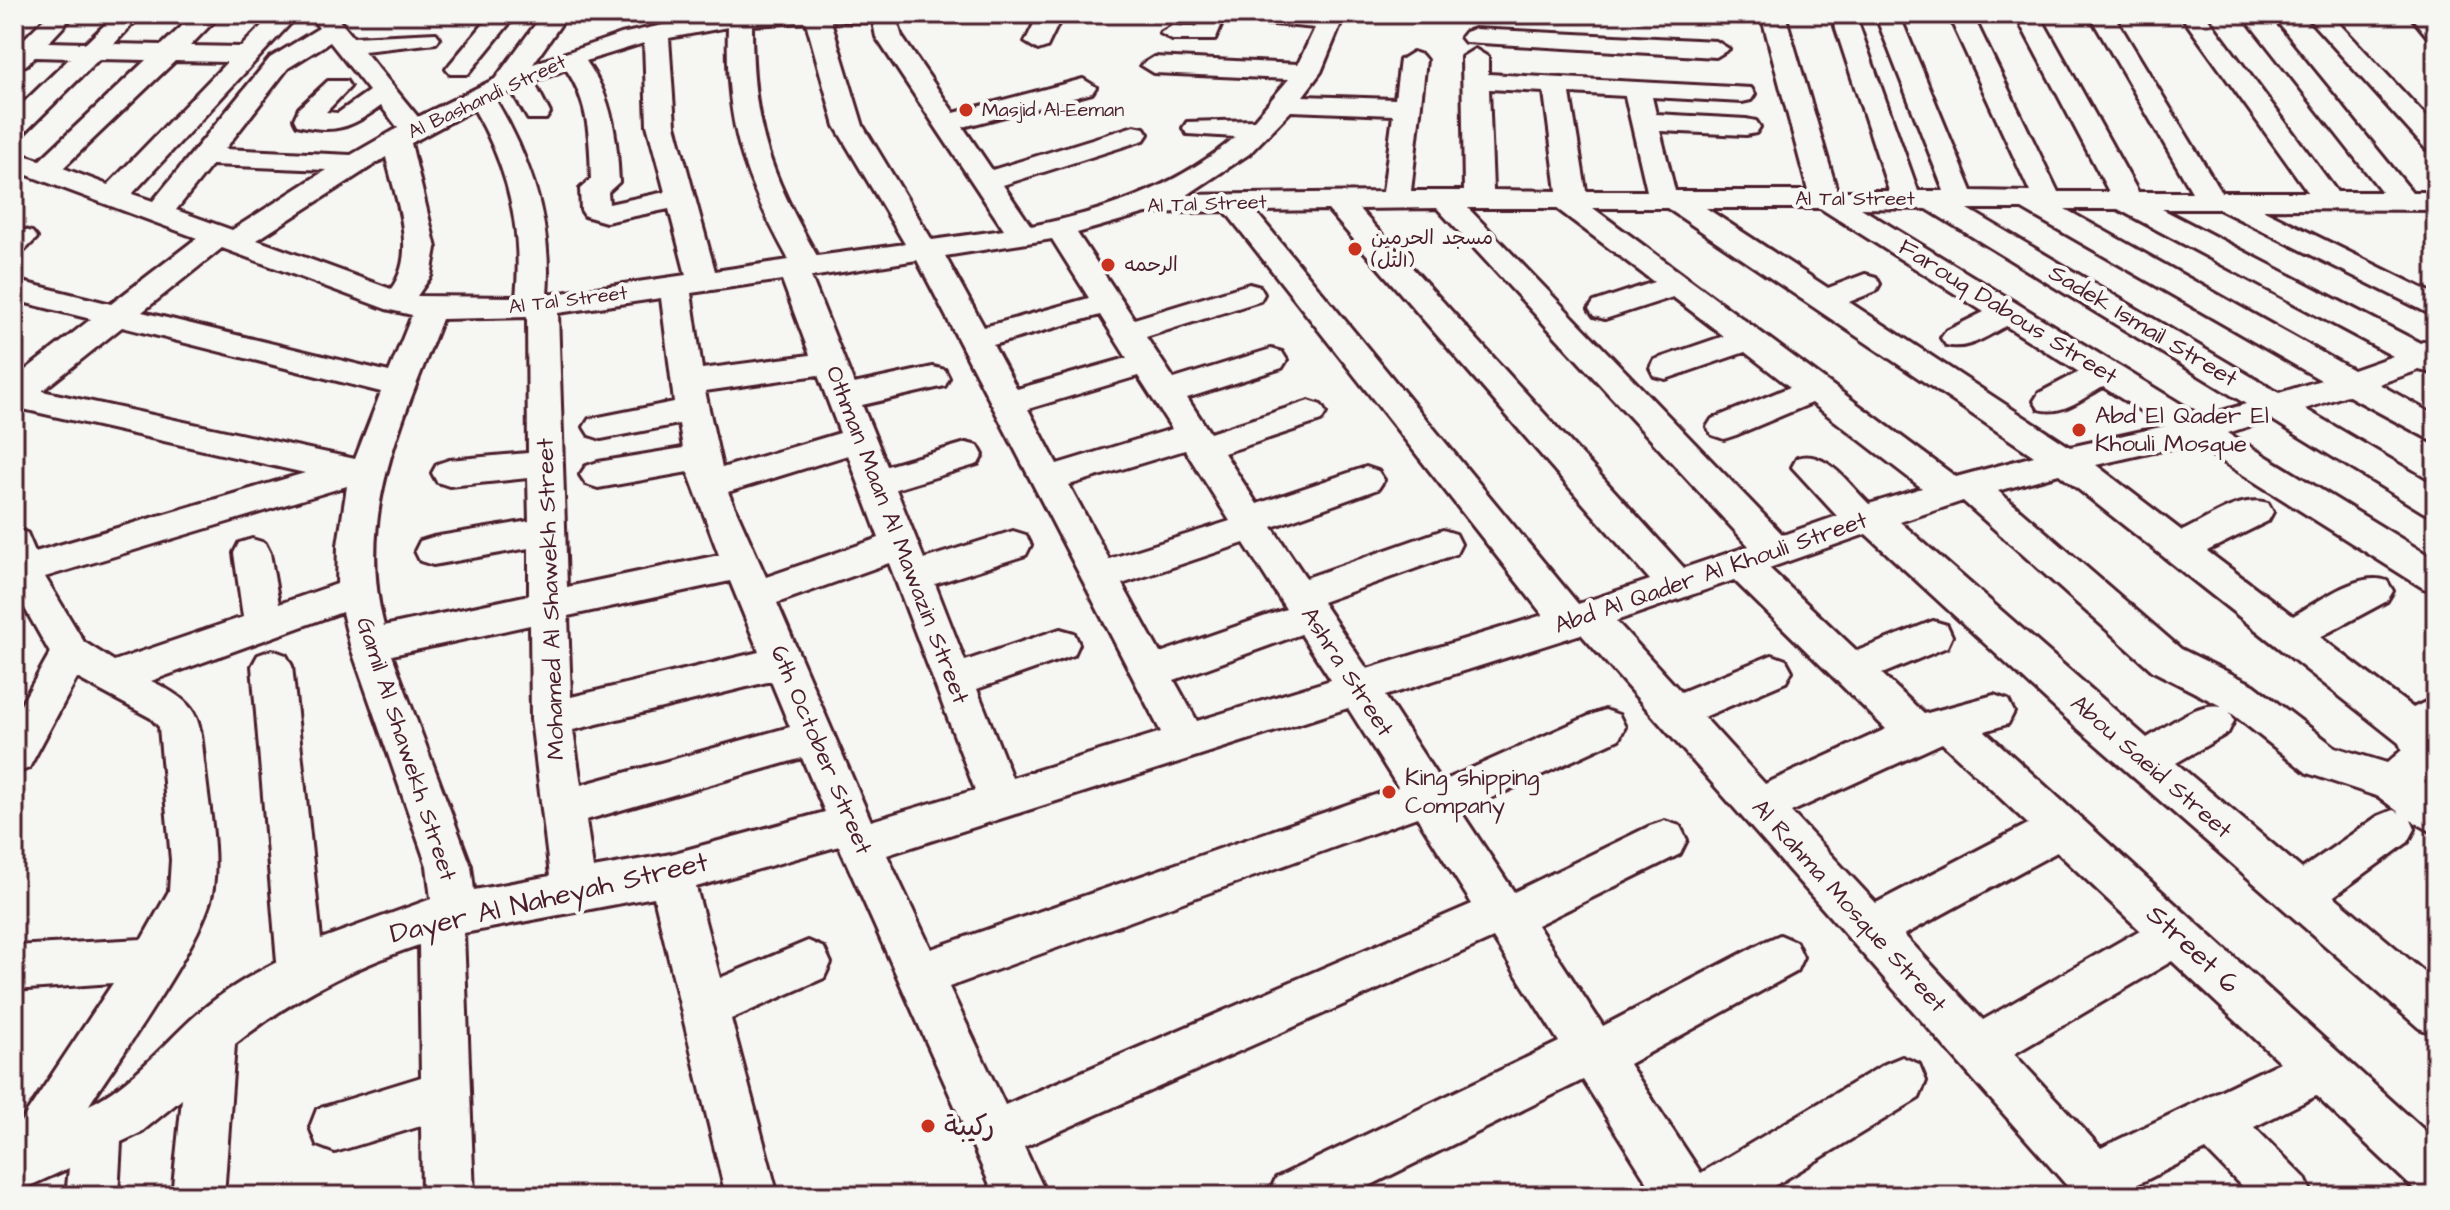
<svg xmlns="http://www.w3.org/2000/svg" width="2450" height="1210" font-family="'Architects Daughter','Playpen Sans Arabic',sans-serif">
  <style>
    .lines { fill: none; stroke-linecap: round; stroke-linejoin: round }
    .minor-casing { stroke: #4a1f2b; stroke-width: 6 }
    .minor { fill: #f6f6f2; fill-rule: evenodd }
    .poi-dot { fill: #c8321e; stroke: #f6f6f2; stroke-width: 3 }
    .labels { text-anchor: middle; dominant-baseline: central; stroke-width: 8; stroke-linejoin: round; paint-order: stroke }
    .far-street-label { font-size: 20px; fill: #4a1f2b; stroke: #f6f6f2 }
    .far-poi-label { font-size: 20px; fill: #4a1f2b; stroke: #f6f6f2; text-anchor: start }
    .street-label { font-size: 24px; fill: #4a1f2b; stroke: #f6f6f2 }
    .poi-label { font-size: 24px; fill: #4a1f2b; stroke: #f6f6f2; text-anchor: start }
    .near-street-label { font-size: 28px; fill: #4a1f2b; stroke: #f6f6f2 }
    .near-poi-label { font-size: 28px; fill: #4a1f2b; stroke: #f6f6f2; text-anchor: start }
  </style>
  <rect width="100%" height="100%" fill="#f6f6f2"/>
  <filter id="ink" filterUnits="userSpaceOnUse"><feTurbulence type="fractalNoise" baseFrequency=".0125" numOctaves="2"/><feDisplacementMap in="SourceGraphic" scale="16" xChannelSelector="R" yChannelSelector="G"/><feConvolveMatrix kernelMatrix="1 2 1 2 8 2 1 2 1" color-interpolation-filters="sRGB"/></filter>
  <g filter="url(#ink)">
    <g class="lines">
      <defs>
        <g id="minor">
          <path d="M49,14h26l-26,28 37,1 30,-29h26l-28,30 48,1 33,-31h26l-31,32 51,1 32,-33h26l-167,180 21,7 117,-143 49,-30 -10,-14h25l19,23 83,-4 4,5 -4,5 -72,8 54,66 77,-38 48,-65h25l-35,50 88,-30 93,-20h181l7,23 52,76 129,-34 13,8 -4,6 -129,34 29,43 142,-44 10,2 4,6 -4,6 -141,45 28,41c73,-14 147,-39 204,-89l-48,-3 -4,-6 4,-6 67,-2 35,-41 -135,-6 -13,-8 13,-8 144,7 17,-36 -72,-7 -12,-7h114l-24,58 -18,24 92,3 5,-39 13,-8 9,3 4,5 -15,131h53l-2,-134 13,-8 13,8v17l263,14 4,6 -4,6 -9,2 -90,-5 4,17 90,5 10,2 4,6 -4,6 -10,2 -86,-4 15,60h133l-47,-177h24l52,177h52l-58,-177h24l63,177h26l-69,-177h24l73,177 58,1 -82,-178h24l86,178h51l-94,-178h24l99,178h54l-103,-178h24l108,178h87l-128,-178h25l132,178h45l-140,-178h25l145,178h24v18l-174,-1 174,86v22l-217,-108h-57l258,134 16,-6v37l-17,-4 -40,14 57,32v27l-89,-48 -42,14 131,77v30l-13,-4 -152,-93 -43,14 208,127v32l-13,-4 -230,-145 -97,22 86,66c25,-11 58,-37 86,-28l5,9 -5,9 -61,30 86,65c26,-14 65,-45 94,-35l6,10 -6,10 -67,36 93,71 23,-11v74l-12,11 12,9v43l-25,-14 4,9 -7,13 -74,54 102,86v53l-17,-7 -361,-317 -192,-177 -97,34 88,83 76,-30 14,4 5,11 -5,11 -65,27 42,40 70,-19 14,5 6,12 -6,12 -23,7 451,410v55l-18,-3 -102,-97 -62,31 51,51 8,18h-62l-45,-46 -74,37 4,9h-60l-495,-562 -196,62 56,86 150,-67 14,-5 14,5 6,12 -6,12 -158,73 53,80 136,-66 15,-5 15,5 7,14 -7,14 -143,71 66,101 161,-84 16,-7 16,7 7,15 -7,15 -167,92 72,109 184,-109 17,-7 17,7 7,17 -7,17 -161,98h-102l-73,-116 -234,116h-81l8,-18 283,-136 -66,-104 -469,209 23,49h-52l-156,-350 -143,41 24,91 88,-37 16,7 7,15 -7,15 -93,41 47,177h-52l-72,-299 -190,36 10,263h-52l-1,-70 -86,26 -18,-7 -7,-18 7,-18 104,-32 -2,-132c-68,23 -128,54 -184,99l-11,152h-52l10,-97 -42,34 -19,9 -3,54h-52l3,-28 -55,25v-61l99,-149 -99,7v-44l128,-7 27,-48 2,-31 -12,-133 -8,-9 -74,-40 -48,90 -15,6v-57l36,-64 -36,-64v-60l13,4 8,19 270,-79 -291,-66v-28l77,-60 -77,-19v-20l97,24 86,-66 -183,-68v-18l26,8 106,-100 -47,-1 -75,74 -10,2v-23l56,-54 -35,-1 -9,8 -12,2v-18zM831,21l42,1 3,15 128,193 -72,10 -69,-114zM806,22l29,104 70,118 -88,12c-49,-86 -65,-132 -65,-231zM728,27c-3,97 15,149 61,233l-74,11 -40,-146 -6,-87zM330,42l39,49 -31,22 -12,-1 24,-25 -4,-6h-18l-29,27 -5,11 3,6c38,9 54,3 84,-19l17,22 -47,27 -126,-6 63,-81zM644,43l3,82 18,67 -56,12 -1,-12 11,-10c-2,-45 -6,-83 -33,-121zM175,61l52,1 -119,123 -45,-17zM566,69c23,33 24,70 25,110l-11,10 1,21 4,6 21,6 63,-13 17,66 -139,20c6,-71 -16,-136 -52,-196l17,-8 16,28h18l4,-6 -16,-31zM1489,89l55,3 13,99 -64,-1zM1570,93l55,3 22,95h-61zM474,109c34,58 49,122 42,188l-99,-1 14,-20 5,-28 -25,-105zM1291,111l102,4 -10,77 -196,3 62,-41zM386,157c9,42 33,94 5,132l-134,-49zM212,165l114,5 -94,60 -56,-20zM1437,208l312,338 -65,22 -325,-359zM1468,208h88l98,74 -60,20 -5,7 5,7 11,3 68,-22 51,39 -70,24 -4,8 4,8 12,3 79,-27 45,35 -78,32 -5,8 5,8 12,4 12,-4 76,-32 110,85 -53,16c-20,-19 -43,-55 -72,-46l-5,9 45,49 -54,19zM1593,208h74l367,248 -78,21zM1706,208h114l164,104 -38,19 -5,7 5,7c22,6 41,-9 60,-19l73,46 -40,21 -5,8 5,8c23,7 44,-11 64,-22l62,39 -95,21 -221,-145 27,-11 4,-7 -4,-7 -11,-3 -37,14zM1861,208l66,1 319,195 -44,13zM1968,209h54l299,171 -42,13zM2065,209h53l275,147 -40,14zM1328,210l322,370 -72,24 -323,-393zM1225,211l318,404 -176,54 -45,-67 134,-48 5,-10 -5,-10 -13,-4 -137,48 -34,-51 106,-38 6,-9 -6,-9 -12,-4 -109,37 -33,-51 97,-32 5,-8 -5,-8 -12,-4 -99,32 -23,-35 95,-30 5,-8 -5,-8 -11,-3 -97,30 -28,-42 114,-36 4,-7 -4,-7 -11,-3 -115,35 -57,-86 69,-20zM1052,239l37,59 -105,29 -39,-71zM222,248l164,61 26,6 -23,57 -247,-60zM917,260l244,472 -149,46 -35,-89 97,-34 5,-11 -5,-11 -14,-4 -95,32 -30,-77 91,-29 5,-10 -5,-10 -13,-4 -89,28 -28,-70 82,-25 5,-9 -5,-9 -12,-3 -79,23 -25,-61 83,-19 4,-8 -4,-8 -12,-3 -79,17 -43,-107zM782,280l28,75 -108,14 -11,-76zM661,298l13,104 -85,17 -5,8 5,8 12,4 78,-15 4,24 -85,14 -12,4 -6,9 6,9 12,4 90,-16 31,83 -152,32 -9,-274zM1100,315l27,43 -110,31 -24,-44zM527,317l1,136 -79,7 -12,4 -5,9 5,9 12,4 79,-8 1,43 -96,16 -13,4 -5,10 5,10 13,4 96,-17v47l-145,31c-29,-112 19,-205 58,-307zM122,327l259,65 -26,67 -313,-68zM818,375l22,58 -118,35 -17,-77zM1138,376l34,53 -115,35 -29,-55zM1185,450l45,71 -121,38 -40,-74zM848,455l31,83 -113,39 -38,-85zM2059,474l340,269 3,7 -15,13 -52,-16 -81,-62 -73,-36 -183,-158zM347,486l-9,59 -1,39 -58,20 -9,-51 -5,-10 -13,-4 -13,4 -5,10 9,64 -129,44 -30,-19 -39,-65zM1963,501l190,170 70,36c-23,-8 -56,20 -76,31l-247,-216zM1244,543l42,66 -126,44 -38,-69zM889,563l86,227 -104,31 -94,-218zM1734,580l152,149 -121,55 -61,-67 82,-35 6,-11 -6,-11 -14,-5 -91,37 -65,-71zM730,581l29,71 -188,45 -3,-81zM342,612l8,33 77,221 4,33 -110,40 -29,-273 -6,-11 -14,-5 -14,5 -6,11 25,296c-30,15 -58,32 -83,55 -34,31 -62,67 -105,88 30,-48 118,-167 124,-217 5,-36 -3,-74 -7,-110 -7,-56 0,-71 -55,-97zM530,625l1,94 19,157 -76,14 -3,-24 -79,-211zM1301,634l30,46 -134,41 -23,-41zM771,681l19,46 -209,58 -8,-55zM1348,708l50,79 -467,162 -44,-94zM2230,712l77,61 72,24 21,16 -7,-3 -15,6 -76,53 -126,-106 52,-30 6,-12zM1942,743l86,81 -152,79 -85,-91zM802,758l23,54 -154,42 -78,14 -7,-48zM1417,817l55,87 -467,201 -56,-118zM2057,852l83,78 -157,90 -79,-85zM2172,961l108,101 -179,86 -87,-94z"/>
          <polygon points="492,14 517,14 468,74 450,74 446,69 450,64"/>
          <path d="M591,14h26c-7,10 -13,12 -25,9l-3,-5z"/>
          <polygon points="1039,14 1063,14 1047,47 1038,50 1025,42"/>
          <polygon points="1202,14 1226,14 1215,40 1172,40 1160,33 1172,26 1197,27"/>
          <polygon points="2304,14 2330,14 2436,127 2436,151 2426,149"/>
          <polygon points="2409,14 2434,14 2436,38 2427,36"/>
          <polygon points="1474,29 1716,41 1729,49 1716,57 1465,42 1461,37 1465,32"/>
          <polygon points="22,229 32,232 37,238 25,250 14,253 14,231"/>
        </g>
      </defs>
      <!-- minor casing -->
      <use href="#minor" class="minor-casing"/>
      <!-- minor -->
      <use href="#minor" class="minor"/>
    </g>
  </g>
  <!-- markers -->
  <g class="poi-dot">
    <circle cx="966" cy="110" r="8"/>
    <circle cx="1355" cy="249" r="8"/>
    <circle cx="1108" cy="265" r="8"/>
    <circle cx="2079" cy="430" r="8"/>
    <circle cx="1389" cy="792" r="8"/>
    <circle cx="928" cy="1126" r="8"/>
  </g>
  <g class="labels">
    <!-- far-street labels -->
    <g class="far-street-label">
      <text transform="translate(487 97) rotate(-25)">Al Bashandi Street</text>
      <text x="1855" y="199">Al Tal Street</text>
      <text transform="translate(1207 204) rotate(-2)">Al Tal Street</text>
      <text transform="translate(568 300) rotate(-7)">Al Tal Street</text>
    </g>
    <!-- far-poi labels -->
    <g class="far-poi-label">
      <text x="982" y="110">Masjid Al-Eeman</text>
      <text x="1371" y="238">مسجد الحرمين<tspan x="1371" dy="23">(التل)</tspan></text>
      <text x="1124" y="265">الرحمه</text>
    </g>
    <!-- street labels -->
    <g class="street-label">
      <text transform="translate(2008 312) rotate(32)">Farouq Dabous Street</text>
      <text transform="translate(2143 326) rotate(31)">Sadek Ismail Street</text>
      <text transform="translate(897 535) rotate(69)">Othman Maan Al Mawazin Street</text>
      <text transform="translate(1711 573) rotate(-19)">Abd Al Qader Al Khouli Street</text>
      <text transform="translate(551 599) rotate(-92)">Mohamed Al Shawekh Street</text>
      <text transform="translate(1347 672) rotate(57)">Ashra Street</text>
      <text transform="translate(406 749) rotate(72)">Gamil Al Shawekh Street</text>
      <text transform="translate(821 750) rotate(67)">6th October Street</text>
      <text transform="translate(2151 767) rotate(41)">Abou Saeid Street</text>
      <text transform="translate(1849 906) rotate(48)">Al Rahma Mosque Street</text>
    </g>
    <!-- poi labels -->
    <g class="poi-label">
      <text x="2095" y="416">Abd El Qader El<tspan x="2095" dy="28">Khouli Mosque</tspan></text>
      <text x="1405" y="778">King shipping<tspan x="1405" dy="28">Company</tspan></text>
    </g>
    <!-- near-street labels -->
    <g class="near-street-label">
      <text transform="translate(549 898) rotate(-13)">Dayer Al Naheyah Street</text>
      <text transform="translate(2193 949) rotate(43)">Street 6</text>
    </g>
    <!-- near-poi labels -->
    <g class="near-poi-label">
      <text x="944" y="1126">ركيبة</text>
    </g>
  </g>
  <!-- margin -->
  <rect width="2450" height="1210" fill="none" stroke="#f6f6f2" stroke-width="48"/>
  <rect x="24" y="24" width="2402" height="1162" fill="none" stroke="#4a1f2b" stroke-width="3" filter="url(#ink)"/>
</svg>
